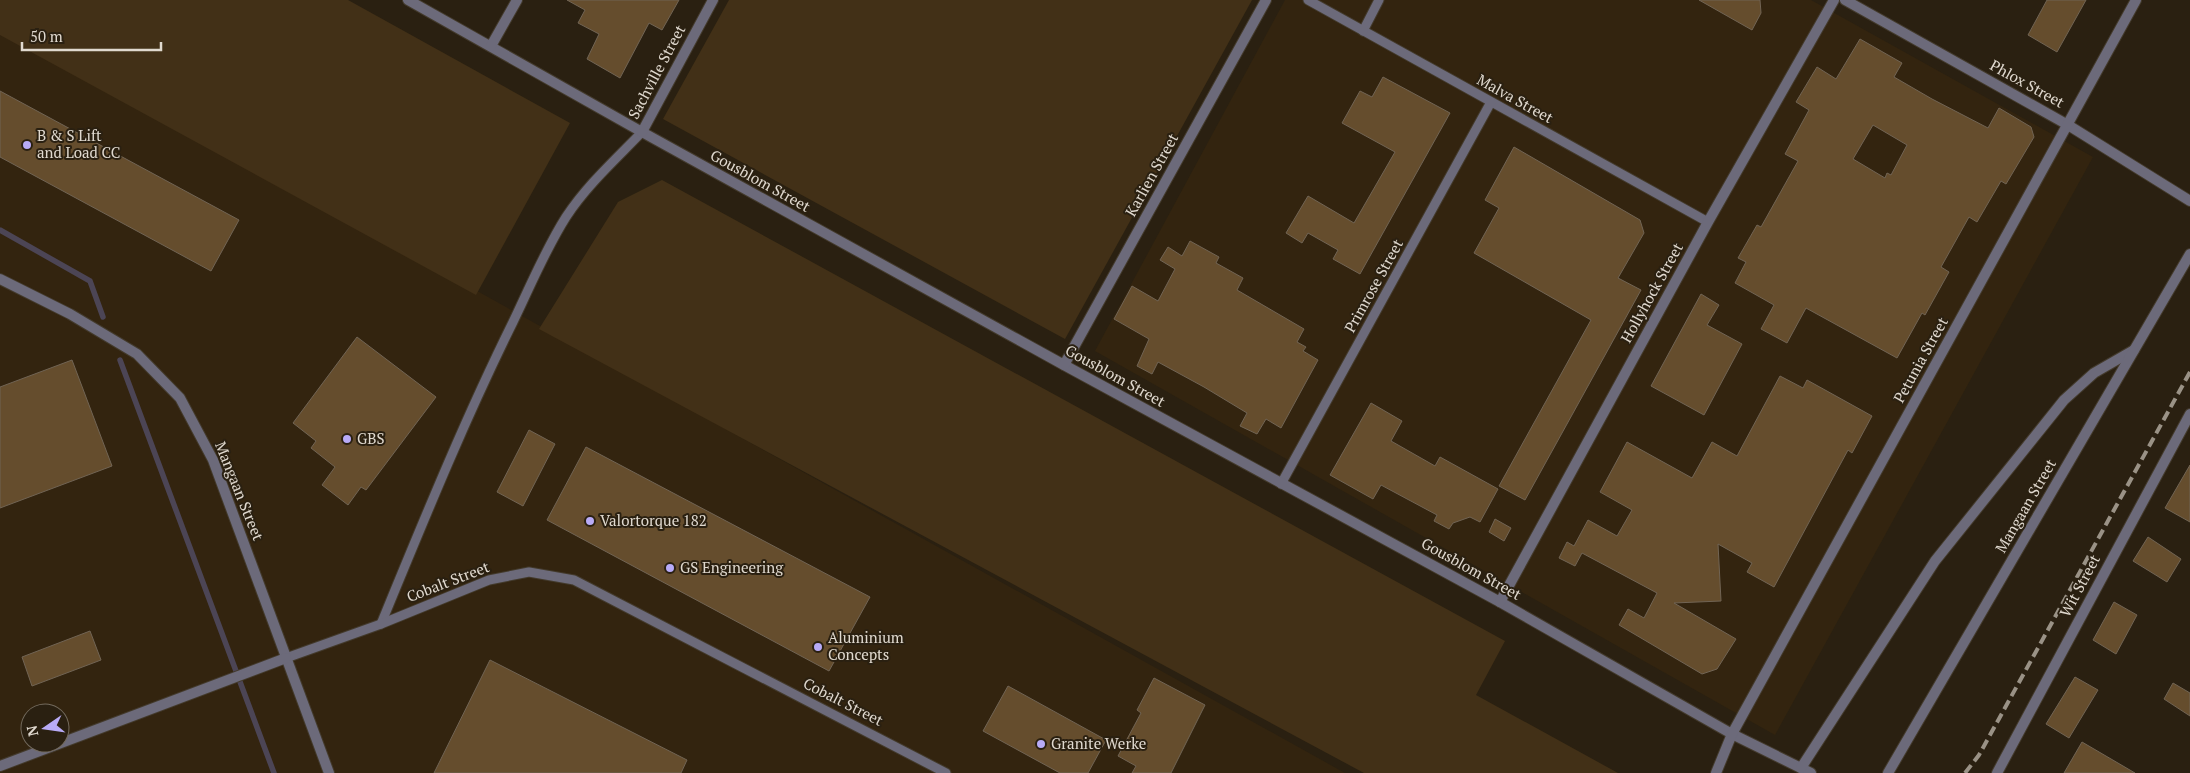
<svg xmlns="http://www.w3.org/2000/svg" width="2190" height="773" font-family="'PT Serif',serif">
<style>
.built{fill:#33240f;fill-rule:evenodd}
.green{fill:#423017}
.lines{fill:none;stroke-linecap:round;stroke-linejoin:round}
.stream{stroke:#4c4555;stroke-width:5.5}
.building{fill:#654d2d;stroke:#716454;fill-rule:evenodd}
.service-casing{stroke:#433a2c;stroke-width:11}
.minor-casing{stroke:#433a2c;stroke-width:12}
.tertiary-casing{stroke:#433a2c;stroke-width:12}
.service{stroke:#6c6a7a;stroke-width:9}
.minor{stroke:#6c6a7a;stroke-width:10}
.tertiary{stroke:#6c6a7a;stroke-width:10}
.rail{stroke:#9a9286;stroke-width:4;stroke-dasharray:10 5;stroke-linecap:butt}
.poi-dot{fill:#b8abf7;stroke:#2a2011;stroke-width:2}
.labels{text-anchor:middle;stroke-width:4;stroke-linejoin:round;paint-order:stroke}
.street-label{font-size:15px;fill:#e0d9cf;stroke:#2a2011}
.poi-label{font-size:15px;fill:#e0d9cf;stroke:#2a2011;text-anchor:start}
</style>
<rect width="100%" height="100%" fill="#2a2011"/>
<g class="built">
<polygon points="1285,0 1811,0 2093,157 1775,735 1095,351"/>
<path d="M0,26l1345,747h-1345zM30,713h30v30h-30z"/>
</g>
<g class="green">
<polygon points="0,0 348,0 570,123 476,295 0,35"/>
<polygon points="729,0 1252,0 1065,339 663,119"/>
<polygon points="662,180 1505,641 1476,695 1618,773 1364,773 539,329 618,202"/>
</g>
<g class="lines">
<g class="stream">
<polyline points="0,230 90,281 103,317"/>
<polyline points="120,360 274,773"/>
</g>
</g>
<g class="building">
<polygon points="567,0 679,0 662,30 649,23 620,78 587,59 599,34 578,23 585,10"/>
<polygon points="1699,0 1760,0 1761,13 1752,30"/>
<polygon points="2047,0 2086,0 2057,52 2028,35"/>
<path d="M1860,39l42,24 -8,14 38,22 56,29 11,-20 32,19 3,10 -28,47 -5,-3 -24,41 -8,-5 -28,50 8,5 -24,43 -3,-2 -25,45 -91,-50 -19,35 -26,-14 13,-24 -39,-22 11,-21 -8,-4 19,-33 4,2 37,-66 -13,-7 24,-44 -13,-8 21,-35 19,12zM1873,125l34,20 -16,30 -4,-2 -2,5 -32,-19z"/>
<polygon points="1383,77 1450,113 1360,274 1333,259 1338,250 1308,233 1302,243 1286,233 1308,196 1354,223 1395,152 1342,123 1360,91 1372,97"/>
<polygon points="0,91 239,220 211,271 0,157"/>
<polygon points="1514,147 1640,220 1644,233 1618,278 1641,290 1525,500 1499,486 1591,320 1474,253 1499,208 1485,200"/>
<polygon points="1190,241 1219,257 1216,263 1243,278 1237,290 1304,329 1297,342 1306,347 1303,351 1318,360 1281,428 1266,419 1257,434 1240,426 1247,413 1204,387 1158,362 1152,374 1137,366 1149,339 1114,319 1132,286 1158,301 1175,269 1160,260 1168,247 1182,256"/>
<polygon points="1701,294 1719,305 1707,325 1742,344 1704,415 1651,386"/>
<polygon points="357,337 436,397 366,490 361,487 348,505 322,485 335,467 311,448 316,441 293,423"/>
<polygon points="72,360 112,466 0,508 0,387"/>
<polygon points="1780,376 1803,388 1807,380 1872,416 1852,453 1848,450 1774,587 1747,572 1752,563 1718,544 1721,601 1674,603 1736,639 1717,669 1702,674 1619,625 1628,609 1644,618 1657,593 1582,553 1575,566 1559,558 1567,542 1574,546 1588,520 1617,536 1632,510 1600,492 1627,442 1692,478 1712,442 1737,456"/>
<polygon points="1371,403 1402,421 1391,441 1435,466 1440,457 1498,489 1480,522 1470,517 1453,523 1449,529 1434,521 1437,515 1381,485 1373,499 1330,475"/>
<polygon points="529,430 555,444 523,506 497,492"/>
<polygon points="586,447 870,597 829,671 547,520"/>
<polygon points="2190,465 2190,522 2165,508"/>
<polygon points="1495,519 1511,528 1504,541 1489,532"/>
<polygon points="2148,537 2181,559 2167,582 2133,561"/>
<polygon points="2114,602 2137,615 2116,654 2093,640"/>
<polygon points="90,631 101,660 32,686 22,657"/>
<polygon points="490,660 687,760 681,773 434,773"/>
<polygon points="2075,677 2098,690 2069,738 2046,724"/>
<polygon points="1154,678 1205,705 1171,773 1132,773 1136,766 1118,756 1141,713 1137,710"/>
<polygon points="2173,683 2190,693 2190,716 2164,699"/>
<polygon points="1008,686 1106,740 1088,773 1060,773 983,731"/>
<polygon points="2082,742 2135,773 2064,773"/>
</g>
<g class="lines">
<g class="service-casing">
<g id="service">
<polyline points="1308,0 1708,222"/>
<polyline points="1363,31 1379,0"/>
<polyline points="1281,484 1491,102"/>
<path d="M381,624c42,-102 83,-203 132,-302 17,-35 32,-72 53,-105 21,-32 49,-57 76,-85"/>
<polyline points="286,658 381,624 489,580 529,572 574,580 946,773"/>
</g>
</g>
<g class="minor-casing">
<g id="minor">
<polyline points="408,0 642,132 1064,365 1500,602 1732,734 1811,773"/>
<polyline points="1845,0 2068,125 2190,201"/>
<polyline points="491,46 517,0"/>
<polyline points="642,132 713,0"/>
<polyline points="0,279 70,314 137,354 180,398 213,460 329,773"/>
<polyline points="1064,365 1266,0"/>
<polyline points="1500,602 1708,222 1834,0"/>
<polyline points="0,766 286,658"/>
<polyline points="1801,768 1935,561 2064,400 2094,373 2134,350"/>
<polyline points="1716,773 1732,734 2136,0"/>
<polyline points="1997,773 2190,414"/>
</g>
</g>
<g class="tertiary-casing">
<polyline id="tertiary" points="1888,773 2190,254"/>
</g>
<use href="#service" class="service"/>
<use href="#minor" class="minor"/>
<use href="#tertiary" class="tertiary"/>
<polyline class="rail" points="1965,773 1979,755 2190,372"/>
</g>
<g class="poi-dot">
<circle cx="27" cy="145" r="5"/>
<circle cx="347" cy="439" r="5"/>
<circle cx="590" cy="521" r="5"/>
<circle cx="670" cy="568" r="5"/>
<circle cx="818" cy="647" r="5"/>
<circle cx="1041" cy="744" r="5"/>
</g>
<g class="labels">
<g class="street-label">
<text transform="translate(657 72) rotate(-62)" y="5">Sachville Street</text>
<text transform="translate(2027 84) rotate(29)" y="5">Phlox Street</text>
<text transform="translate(1515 99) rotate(29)" y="5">Malva Street</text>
<text transform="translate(1152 175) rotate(-61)" y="5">Karlien Street</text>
<text transform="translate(760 181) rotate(29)" y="5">Gousblom Street</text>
<text transform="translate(1374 286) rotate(-61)" y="5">Primrose Street</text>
<text transform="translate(1652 293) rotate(-61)" y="5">Hollyhock Street</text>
<text transform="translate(1921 360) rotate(-61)" y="5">Petunia Street</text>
<text transform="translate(1115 376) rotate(29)" y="5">Gousblom Street</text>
<text transform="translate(239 491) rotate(68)" y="5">Mangaan Street</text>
<text transform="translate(2026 506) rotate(-60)" y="5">Mangaan Street</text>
<text transform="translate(1471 569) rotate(29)" y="5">Gousblom Street</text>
<text transform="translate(448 582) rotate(-21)" y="5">Cobalt Street</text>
<text transform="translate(2080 586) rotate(-62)" y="5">Wit Street</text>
<text transform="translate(843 702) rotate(27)" y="5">Cobalt Street</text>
</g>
<g class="poi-label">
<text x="37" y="141">B &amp; S Lift<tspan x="37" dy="17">and Load CC</tspan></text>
<text x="357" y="444">GBS</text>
<text x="600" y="526">Valortorque 182</text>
<text x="680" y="573">GS Engineering</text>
<text x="828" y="643">Aluminium<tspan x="828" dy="17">Concepts</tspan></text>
<text x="1051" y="749">Granite Werke</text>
</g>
</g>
<g transform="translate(45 728) rotate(257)"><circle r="24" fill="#2a2011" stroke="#736a5d"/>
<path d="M0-4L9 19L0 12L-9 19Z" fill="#b8abf7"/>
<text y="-8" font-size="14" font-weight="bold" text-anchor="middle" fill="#e0d9cf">N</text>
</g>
<path d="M22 42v8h139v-8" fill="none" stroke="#e0d9cf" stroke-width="2.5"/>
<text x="30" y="42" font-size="15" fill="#e0d9cf" stroke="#2a2011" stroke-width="4" paint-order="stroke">50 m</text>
</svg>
